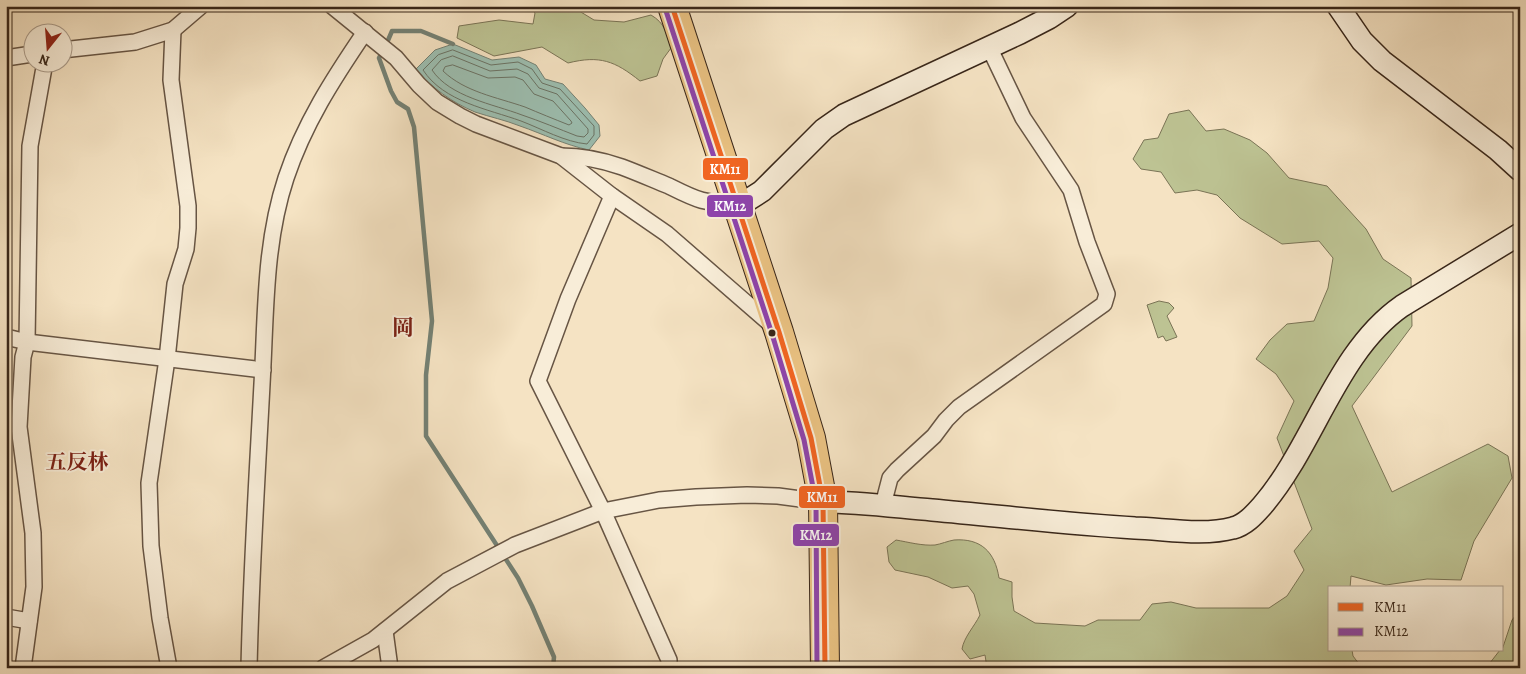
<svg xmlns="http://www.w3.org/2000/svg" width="1526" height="674" font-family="Alegreya,'Noto Serif JP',serif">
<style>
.green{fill:#bdc393;stroke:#7a7456}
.water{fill:#9cbeb0;stroke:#748174}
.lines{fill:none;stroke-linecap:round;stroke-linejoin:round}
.shore{stroke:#6a7264;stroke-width:1}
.stream{stroke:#748174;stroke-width:4.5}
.street-casing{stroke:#675544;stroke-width:18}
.secondary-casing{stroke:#382619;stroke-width:24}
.highway-casing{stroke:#382619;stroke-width:30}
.street{stroke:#f8edd8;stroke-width:15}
.secondary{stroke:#f8edd8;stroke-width:21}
.highway{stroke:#eac282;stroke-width:28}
.bus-1-casing{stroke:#f8edd8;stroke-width:9}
.bus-2-casing{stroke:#f8edd8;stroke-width:9}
.bus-1{stroke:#f26522;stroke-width:5}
.bus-2{stroke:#8e44ad;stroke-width:5}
.bus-dot{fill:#382619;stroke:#f8edd8;stroke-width:2}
.labels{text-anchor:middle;stroke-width:4;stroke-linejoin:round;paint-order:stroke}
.neighbourhood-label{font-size:21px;font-weight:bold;fill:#7a1f14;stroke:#f8edd8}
.quarter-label{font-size:22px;font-weight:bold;fill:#7a1f14;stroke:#f8edd8}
.line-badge{stroke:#f8edd8;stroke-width:2}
.badge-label{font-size:14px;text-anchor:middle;font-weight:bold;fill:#fff}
</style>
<rect width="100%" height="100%" fill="#f5e3c3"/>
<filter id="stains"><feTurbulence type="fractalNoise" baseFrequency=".004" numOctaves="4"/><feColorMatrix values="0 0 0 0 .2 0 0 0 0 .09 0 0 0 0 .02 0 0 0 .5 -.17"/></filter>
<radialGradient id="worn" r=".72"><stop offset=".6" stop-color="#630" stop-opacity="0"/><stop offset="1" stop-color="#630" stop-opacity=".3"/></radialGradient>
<g class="green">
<path d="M529,6h42l23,14 30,2 27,-7c14,8 16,19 20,33l-8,11 -6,17 -17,5c-25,-20 -40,-26 -72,-18l-26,-16 -48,9 -37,-18 2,-12 40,-6 34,4 2,-11z"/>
<path d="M1189,110l17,21 18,-2 26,11 17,13 22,25 38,8 39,43 17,30 28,19 1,48 -60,80 40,86 96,-48 20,12 4,22 -38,63 -13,39 -34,-1 -41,6 -35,-9 -1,12h-20v62h22l1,6 9,12h-375l-2,-13 -15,4 -8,-10c2,-12 12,-22 18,-34l-6,-21 -6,-8 -16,2 -24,-11 -33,-7 -6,-8 -2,-15 9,-7c12,2 26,6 39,5 6,-1 13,-4 19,-5 27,-2 41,12 45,38l13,4v15l2,14 21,12 50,3 13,-6h42l12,-16 19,-2 25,6h73l18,-12 17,-26 -10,-19 18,-22 -35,-91 17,-37 -18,-27 -20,-15 14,-19 17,-16 27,-3 14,-33 5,-30 -14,-17 -37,3 -42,-26 -23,-23 -20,-5 -22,3 -14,-21 -20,-3 -8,-10 11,-19 14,-2 11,-24z"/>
<polygon points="1159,301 1169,303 1174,308 1167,316 1177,337 1166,341 1163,336 1158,338 1147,305"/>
<polygon points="1520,610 1520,668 1486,668 1500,650 1502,650 1512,620"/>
</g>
<path class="water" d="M453,44l39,16 27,-3 17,8 9,14 18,5 22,24 14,17 1,11 -11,14c-24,-5 -46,-16 -69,-24 -15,-6 -30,-9 -45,-14 -24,-10 -42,-24 -60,-42l20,-20z"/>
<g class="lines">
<g class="shore">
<path d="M453,50l38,15 27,-3 14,7 10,14 18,6 34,37v9l-7,9c-22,-2 -45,-15 -66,-23 -33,-12 -77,-19 -98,-51l15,-15z"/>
<path d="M453,56l37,15 27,-2 11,5 11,14 18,6 31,35v4l-4,4 -7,-1c-18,-7 -37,-15 -55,-21 -29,-11 -72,-18 -90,-45l9,-10z"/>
<path d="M453,65l35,13 27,-1 8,3 11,14 19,7 18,20 1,2 -3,2c-15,-6 -30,-12 -44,-18 -29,-10 -60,-15 -82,-36l2,-4z"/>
</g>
<g class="stream">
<polyline points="386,45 392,31 421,31 453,44"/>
<polyline points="382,52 379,58 391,91 397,102 408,109 414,127 432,321 426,375 426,436 518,578 532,606 554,657 553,668"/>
</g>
<g class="street-casing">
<g id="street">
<polyline points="332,6 396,58 419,85 437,102 460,116 476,124 561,156 612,196 667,234 774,327"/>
<polyline points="62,50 135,42 173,30 201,6"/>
<polyline points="6,58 32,54"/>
<path d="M561,156c22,0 41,4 61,11 16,6 32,13 47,19 24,12 39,20 66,16"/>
<polyline points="612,196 568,299 538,381 603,511 669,660 669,668"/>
<polyline points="6,337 27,342 263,370"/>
<polyline points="883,505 890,478 897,470 934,436 946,420 959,407 1104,304 1107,294 1087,242 1071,190 1023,118 989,47"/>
<polyline points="6,617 29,621"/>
<polyline points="385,631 390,668"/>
<polyline points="23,668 34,587 33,533 19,427 23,357 27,342 30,146 45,62"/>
<polyline points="169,668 160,618 151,546 149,483 167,359 175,284 186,249 188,228 188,206 171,80 173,30"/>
<path d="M249,668c2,-95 8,-189 13,-284 4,-68 2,-140 24,-206 18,-54 47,-99 79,-146"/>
<polyline points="323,668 373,640 447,581 515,545 603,511 659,500 696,497 747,495 778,496 823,502"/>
</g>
</g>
<g class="secondary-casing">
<g id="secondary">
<polyline points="1338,6 1362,41 1382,61 1498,150 1520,170"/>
<polyline points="735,202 748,200 762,191 824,129 844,115 1020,33 1049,18 1067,6"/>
<path d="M823,502c37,0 73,5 109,8 68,6 135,14 203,18 30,1 69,8 98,0 12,-3 21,-13 29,-22 52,-60 74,-154 140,-200l118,-72"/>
</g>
</g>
<g class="highway-casing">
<polyline id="highway" points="672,6 779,332 811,438 823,502 825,668"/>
</g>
<use href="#street" class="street"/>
<use href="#secondary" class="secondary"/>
<use href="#highway" class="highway"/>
<g class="bus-1-casing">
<polyline id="bus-1" points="672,6 779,332 811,438 823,502 825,668"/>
</g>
<g class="bus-2-casing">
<polyline id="bus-2" points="665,8 772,334 804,440 816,503 817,668"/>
</g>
<use href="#bus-1" class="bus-1"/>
<use href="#bus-2" class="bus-2"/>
</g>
<circle class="bus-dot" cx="772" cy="333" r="4.5"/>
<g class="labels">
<g class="neighbourhood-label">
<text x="77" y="469">五反林</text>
</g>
<g class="quarter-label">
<text x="403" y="335">岡</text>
</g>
</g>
<g class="line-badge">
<rect x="702" y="157" width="47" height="24" rx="5" fill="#f26522"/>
<rect x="706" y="194" width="48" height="24" rx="5" fill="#8e44ad"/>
<rect x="798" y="485" width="48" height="24" rx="5" fill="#f26522"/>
<rect x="792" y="523" width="48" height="24" rx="5" fill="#8e44ad"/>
</g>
<g class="badge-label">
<text x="725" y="174">KM11</text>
<text x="730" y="211">KM12</text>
<text x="822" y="502">KM11</text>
<text x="816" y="540">KM12</text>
</g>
<rect width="1526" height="674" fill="none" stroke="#f5e3c3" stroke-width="25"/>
<rect x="8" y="8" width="1511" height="659" fill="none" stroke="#382619" stroke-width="2.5"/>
<rect x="12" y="12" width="1501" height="649" fill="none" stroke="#382619"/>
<rect x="1328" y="586" width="175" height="65" fill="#f8edd8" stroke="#ab9d8c"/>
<rect x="1338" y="603" width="25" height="8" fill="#f26522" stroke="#ab9d8c"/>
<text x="1374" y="612" font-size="15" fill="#382619">KM11</text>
<rect x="1338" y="628" width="25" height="8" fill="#8e44ad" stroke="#ab9d8c"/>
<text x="1374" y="636" font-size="15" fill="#382619">KM12</text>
<g transform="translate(48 48) rotate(197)"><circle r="24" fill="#f8edd8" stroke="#ab9d8c"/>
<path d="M0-4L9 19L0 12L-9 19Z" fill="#8f2418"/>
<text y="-8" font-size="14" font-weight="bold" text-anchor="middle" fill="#382619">N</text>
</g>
<rect width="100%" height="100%" filter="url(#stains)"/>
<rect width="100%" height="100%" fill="url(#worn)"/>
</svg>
